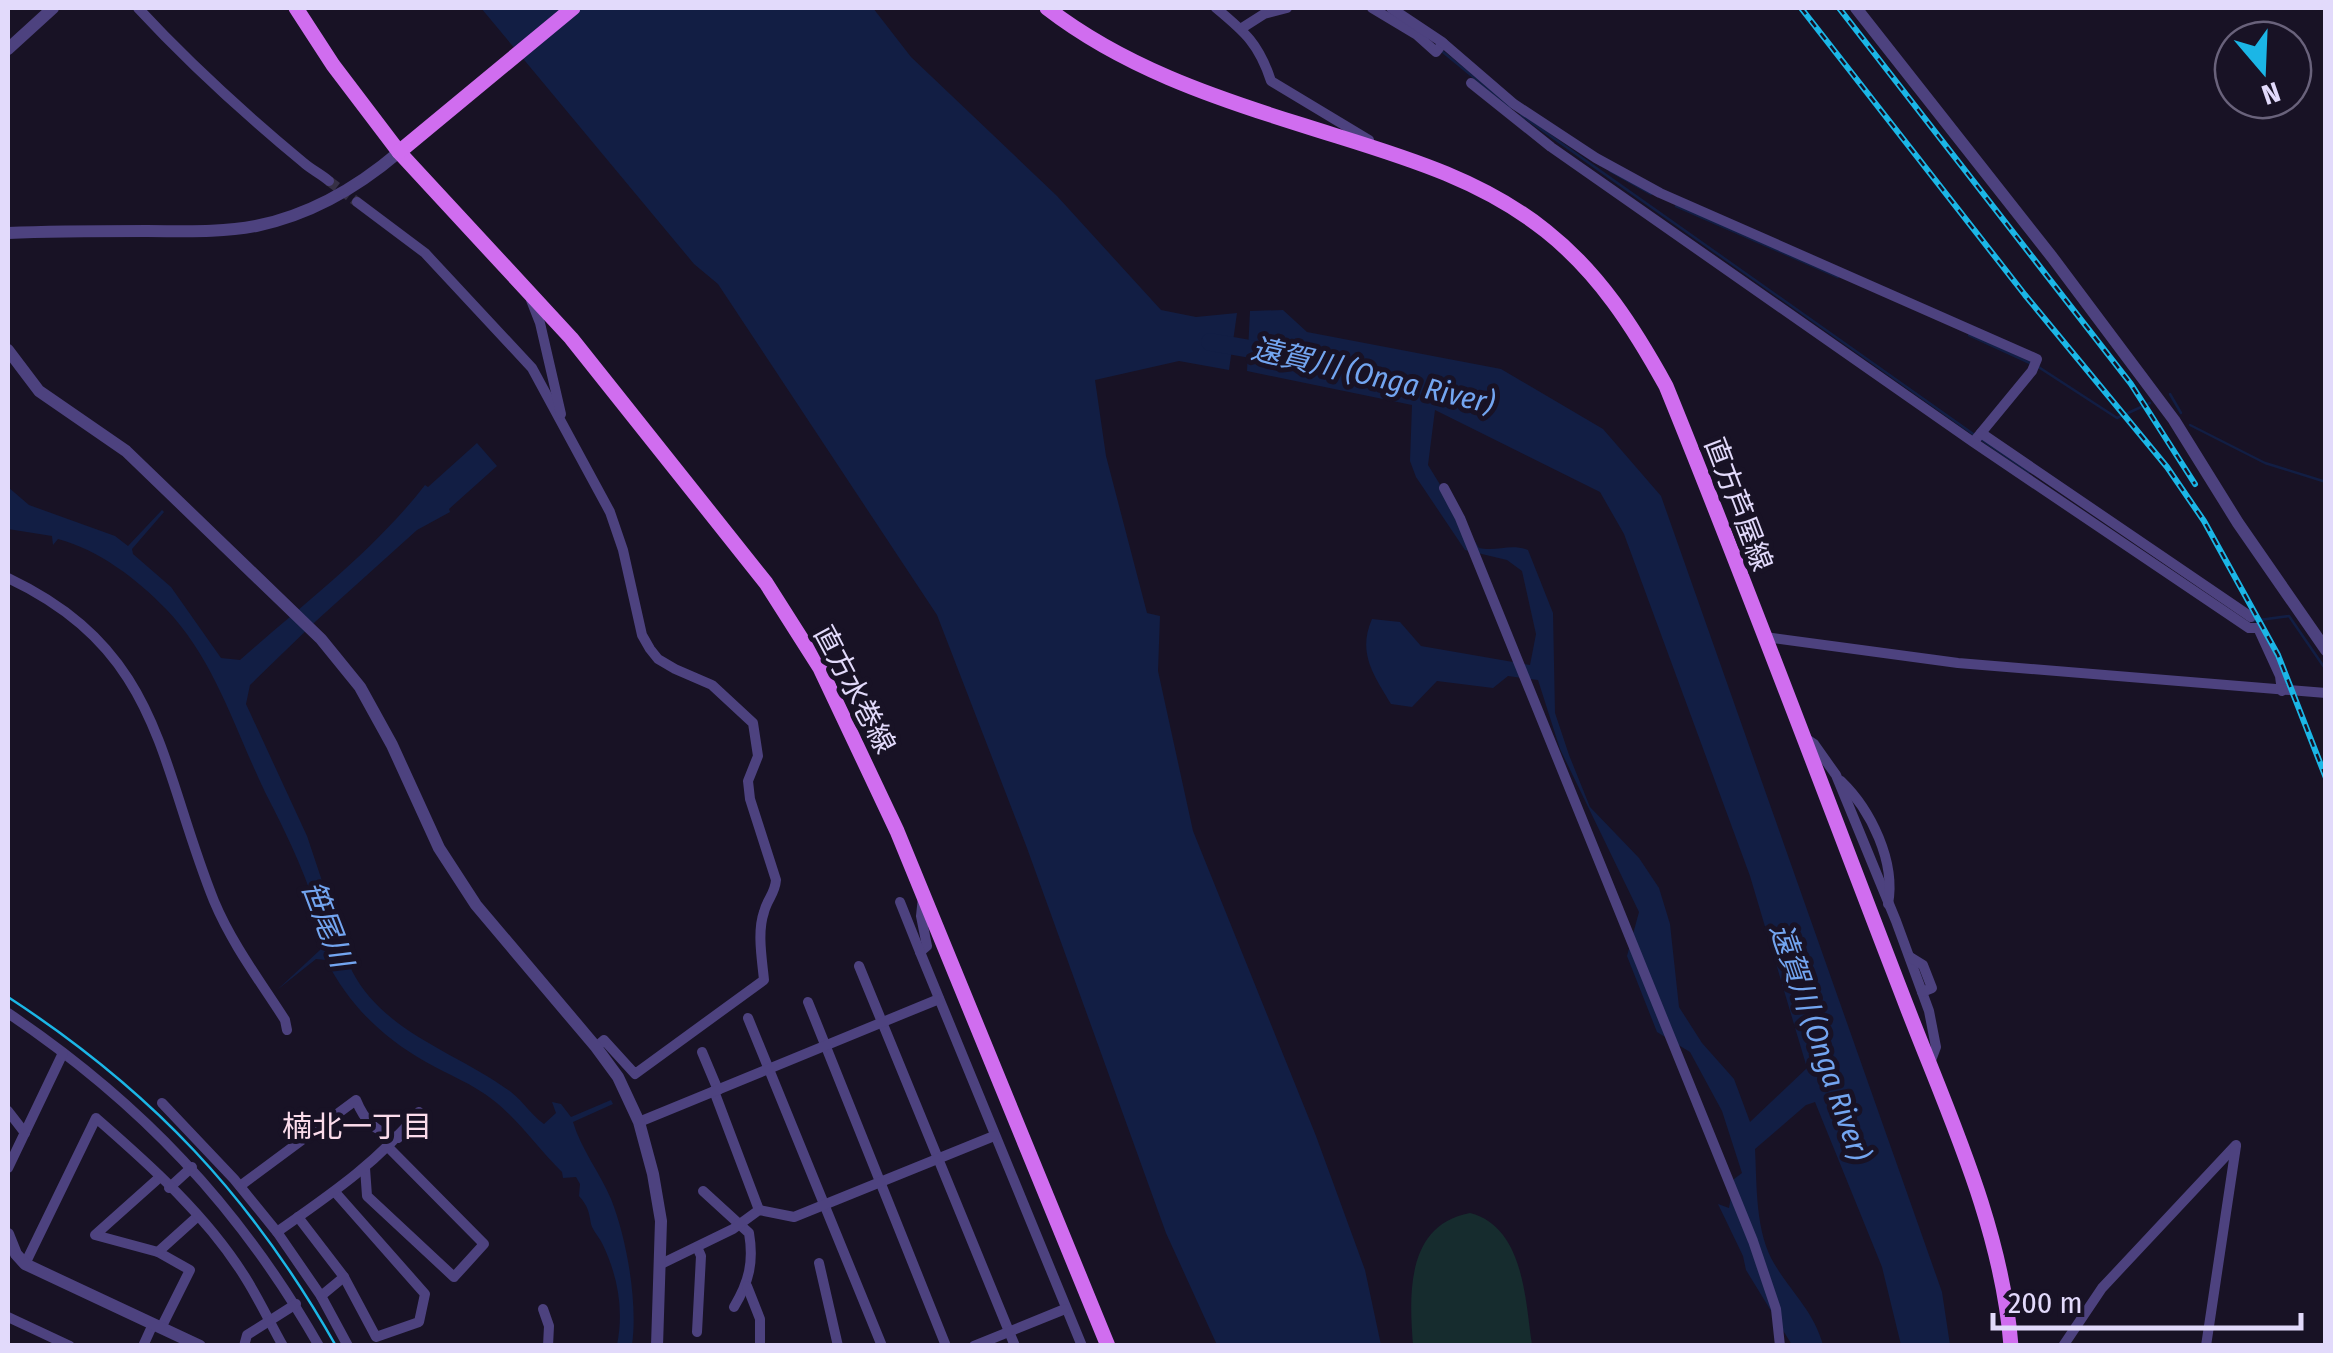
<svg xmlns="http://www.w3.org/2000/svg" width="2333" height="1353" font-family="'Fira Sans Condensed','Noto Sans JP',sans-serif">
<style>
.green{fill:#162c2e}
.water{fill:#121e44;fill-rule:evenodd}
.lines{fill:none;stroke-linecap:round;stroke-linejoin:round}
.stream{stroke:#121e44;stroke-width:2.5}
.river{stroke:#121e44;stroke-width:18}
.minor-tunnel{stroke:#363045;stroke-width:10;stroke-dasharray:10 5;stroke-linecap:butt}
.minor{stroke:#4d427f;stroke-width:10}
.tertiary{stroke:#4d427f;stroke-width:12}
.primary{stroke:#d06def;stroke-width:15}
.tram{stroke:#1bb6e6;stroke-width:2.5}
.rail-casing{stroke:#1bb6e6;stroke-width:6}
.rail{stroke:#181225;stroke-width:2.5;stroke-dasharray:8;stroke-linecap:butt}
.labels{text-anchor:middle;stroke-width:10;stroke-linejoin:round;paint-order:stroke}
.street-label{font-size:28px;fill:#e2dafb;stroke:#181225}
.water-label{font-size:30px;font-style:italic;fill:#73a5f0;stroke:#181225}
.neighbourhood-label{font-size:30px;fill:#fbdceb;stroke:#181225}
</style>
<rect width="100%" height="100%" fill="#181225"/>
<path class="green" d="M1470,1213c54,14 55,86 62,132h-119c-4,-51 -7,-120 57,-132z"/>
<g class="water">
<polygon points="481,8 873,8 911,57 1057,196 1161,310 1196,317 1237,313 1229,370 1179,361 1095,380 1106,456 1147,613 1160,616 1158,671 1193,831 1316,1136 1365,1270 1381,1345 1217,1345 1166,1233 1027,848 937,615 718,284 694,264"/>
<path d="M1283,310l24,22 194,37 102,60 58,67 281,796 8,53h-49l-19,-78 -67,-165 -9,3 -51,44c2,36 0,84 20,116 17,28 39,47 48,80h-31l-46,-75 -3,-14 -25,-52 11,4 5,-29 8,-6 -20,-62 -32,-59 -33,-20 -30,-76 12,-44 -79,-163 -22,-69 -30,-4 -15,12 -56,-7 -25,26 -21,-3c-17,-29 -34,-51 -19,-85l28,3 21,24 109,19 6,-31 -14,-63 -15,-11 -42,-10 -49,-73 -6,-16 2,-56 -165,-34 3,-60zM1435,410l165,82 24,42 126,342 57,192 -57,54 -16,-43 -32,-36 -23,-36 -9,-83 -11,-36 -20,-30 -49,-51 -21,-52 -14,-42 -2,-100 -25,-63c-18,-7 -31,2 -49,-2l-51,-83z"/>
<path d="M477,443l20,23 -48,43 1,3 -33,18 -101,91 -66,64 -4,19 61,132 45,135c33,63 105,81 159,121 13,10 20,23 33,32l12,-11 -4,-11 9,2 10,13 40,-17 2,4 -40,18c8,27 27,51 38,77 16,40 27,105 21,146h-15c7,-35 1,-68 -14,-100 -3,-7 -10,-14 -12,-21 -2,-12 -3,-18 -12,-28l1,-12 -4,-7 -13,1 -1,-6c-24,-23 -42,-51 -69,-72 -20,-16 -44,-25 -67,-38 -44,-25 -77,-57 -100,-102l-10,-1 -39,31 43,-40c9,-34 -38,-125 -55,-158 -30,-62 -50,-132 -99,-183 -29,-30 -67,-59 -108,-70l-5,6 -1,-9 -44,-7v-42l21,18 86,31 13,10 34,-36 2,2 -32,37 1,5 38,33 50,71 19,2c62,-55 134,-109 185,-175l3,2z"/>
</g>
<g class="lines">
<g class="stream">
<polyline points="1443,52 1510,107"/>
<polyline points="1521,115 1976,436"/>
<polyline points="1610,171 1651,194"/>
<polyline points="1676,206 1838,277"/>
<polyline points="1969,335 2030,363"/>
<polyline points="2037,366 2117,418 2150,403"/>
<polyline points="2170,394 2181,413"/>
<polyline points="2190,425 2265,463 2326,482"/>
<polyline points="1982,440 2029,472"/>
<polyline points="2252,621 2289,616 2326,670"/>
</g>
<polyline class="river" points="1210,342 1268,352"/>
<polyline class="minor-tunnel" points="329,181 357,202"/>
<g class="minor">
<path d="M138,8c51,55 108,107 166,155 8,7 17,11 25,18"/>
<path d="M1216,8c29,24 43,36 55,73l98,59"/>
<polyline points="1372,8 1417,35 1436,52 1443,43"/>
<polyline points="1391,8 1442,42 1514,104 1596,158 1660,193 2037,359 2032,371 1976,439"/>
<polyline points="1242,28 1264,14 1287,8"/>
<polyline points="1471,83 1551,147 1973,442 2249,628 2258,628 2280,676 2282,691"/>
<path d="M357,202l68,51 107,115 78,144 13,38 19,85 8,14 8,10 17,10 37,16 41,38 5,33 -10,25 2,18 26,81c-1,14 -9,19 -12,32 -7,20 -2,47 0,68l-129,94 -31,-34 -8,7"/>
<polyline points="531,300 540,323 561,414"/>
<polyline points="1981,433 2251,617"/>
<polyline points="1444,488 1460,518 1753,1241 1776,1309 1780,1346"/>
<path d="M8,578c154,73 150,184 206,323 18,43 46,80 71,119l2,10"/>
<polyline points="1765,637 1958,663 2326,693"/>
<polyline points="1805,738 1814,744 1836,775 1896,921 1929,1011 1936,1047 1930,1063"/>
<path d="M1841,781c30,29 55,81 47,123"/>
<polyline points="923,897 921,916 927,946 920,952 1082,1346"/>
<polyline points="900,902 920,952"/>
<polyline points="1910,957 1923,965 1932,988 1922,992"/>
<polyline points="859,966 1015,1346"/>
<polyline points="808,1002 946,1346"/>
<path d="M8,1013c132,89 231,193 311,333"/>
<polyline points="748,1018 882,1346"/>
<polyline points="702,1052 718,1090"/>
<polyline points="714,1091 759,1210"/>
<polyline points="162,1103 234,1179 277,1232"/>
<polyline points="8,1111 25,1133"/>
<polyline points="639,1122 939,999"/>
<polyline points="8,1168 63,1053"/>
<polyline points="365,1168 367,1196 454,1277 484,1244 389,1148"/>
<polyline points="160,1177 95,1235 158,1252 190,1270 161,1328"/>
<path d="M240,1186l116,-86c9,22 19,31 42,38"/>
<polyline points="169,1188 192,1167"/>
<path d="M703,1191l46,42c5,29 0,49 -15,74"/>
<polyline points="298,1217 344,1277 376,1337 419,1322 425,1294 335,1192"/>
<polyline points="158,1252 198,1216"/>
<polyline points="819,1263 838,1346"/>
<path d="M25,1264l71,-146c54,47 111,98 149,159 14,22 25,46 38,69"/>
<polyline points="661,1264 733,1229 759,1210 794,1217 994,1136"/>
<polyline points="747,1286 760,1319 760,1346"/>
<polyline points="321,1296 344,1277"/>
<polyline points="543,1309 549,1326 548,1346"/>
<polyline points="8,1317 70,1346"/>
<polyline points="697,1332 701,1256 697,1247"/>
<polyline points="143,1346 153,1324"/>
<polyline points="244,1346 247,1335 296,1304"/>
<path d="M348,1346l-27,-50 -44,-64c54,-38 99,-68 142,-120"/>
<polyline points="974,1346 1065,1309"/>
<polyline points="2063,1346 2102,1288 2236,1145"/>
<polyline points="2206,1346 2236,1146"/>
</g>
<g class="tertiary">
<polyline points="1856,8 2052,257 2174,420 2238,523 2326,650"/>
<polyline points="8,49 53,8"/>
<path d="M8,233c46,-2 93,-2 139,-2 36,0 73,2 109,-5 54,-11 102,-39 143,-74"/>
<polyline points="8,350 39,391 126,451 321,639 360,687 392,745 439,848 476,905 596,1047 618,1077 639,1122 653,1174 661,1221 657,1346"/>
<polyline points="8,1234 16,1254 25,1264 200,1346"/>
</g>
<g class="primary">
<polyline points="296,8 333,65 399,152 571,338 766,583 820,668 897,831 1108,1346"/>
<path d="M1047,8c75,58 165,89 255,117 84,27 173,49 244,106 53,42 88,97 120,155 84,206 161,414 241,621 42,109 95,221 104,339"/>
<polyline points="399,152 573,8"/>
</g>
<path class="tram" d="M8,997c144,94 243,199 328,349"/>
<g class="rail-casing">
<g id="rail">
<polyline points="1801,8 2025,295 2167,467 2204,521 2278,655 2326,778"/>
<polyline points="1839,8 2131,384 2195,484"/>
</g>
</g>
<use href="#rail" class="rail"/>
</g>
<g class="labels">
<g class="street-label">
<text transform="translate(1739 504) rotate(69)" y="10">直方芦屋線</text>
<text transform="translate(855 689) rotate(62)" y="10">直方水巻線</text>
</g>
<g class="water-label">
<text transform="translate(1373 376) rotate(13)" y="10">遠賀川 (Onga River)</text>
<text transform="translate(327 924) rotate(69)" y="10">笹尾川</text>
<text transform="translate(1820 1042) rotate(71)" y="10">遠賀川 (Onga River)</text>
</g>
<g class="neighbourhood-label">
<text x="357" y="1137">楠北一丁目</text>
</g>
</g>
<rect width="2333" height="1353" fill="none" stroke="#e2dafb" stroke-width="20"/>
<g transform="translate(2263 70) rotate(161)"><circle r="48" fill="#181225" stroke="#69627b" stroke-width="2.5"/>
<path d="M0-8L18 38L0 25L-18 38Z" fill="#1bb6e6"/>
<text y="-15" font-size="28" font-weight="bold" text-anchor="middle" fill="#e2dafb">N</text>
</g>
<path d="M1993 1313v15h308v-15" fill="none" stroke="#e2dafb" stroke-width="5"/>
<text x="2008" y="1313" font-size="30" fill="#e2dafb" stroke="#181225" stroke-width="8" paint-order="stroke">200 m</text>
</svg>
